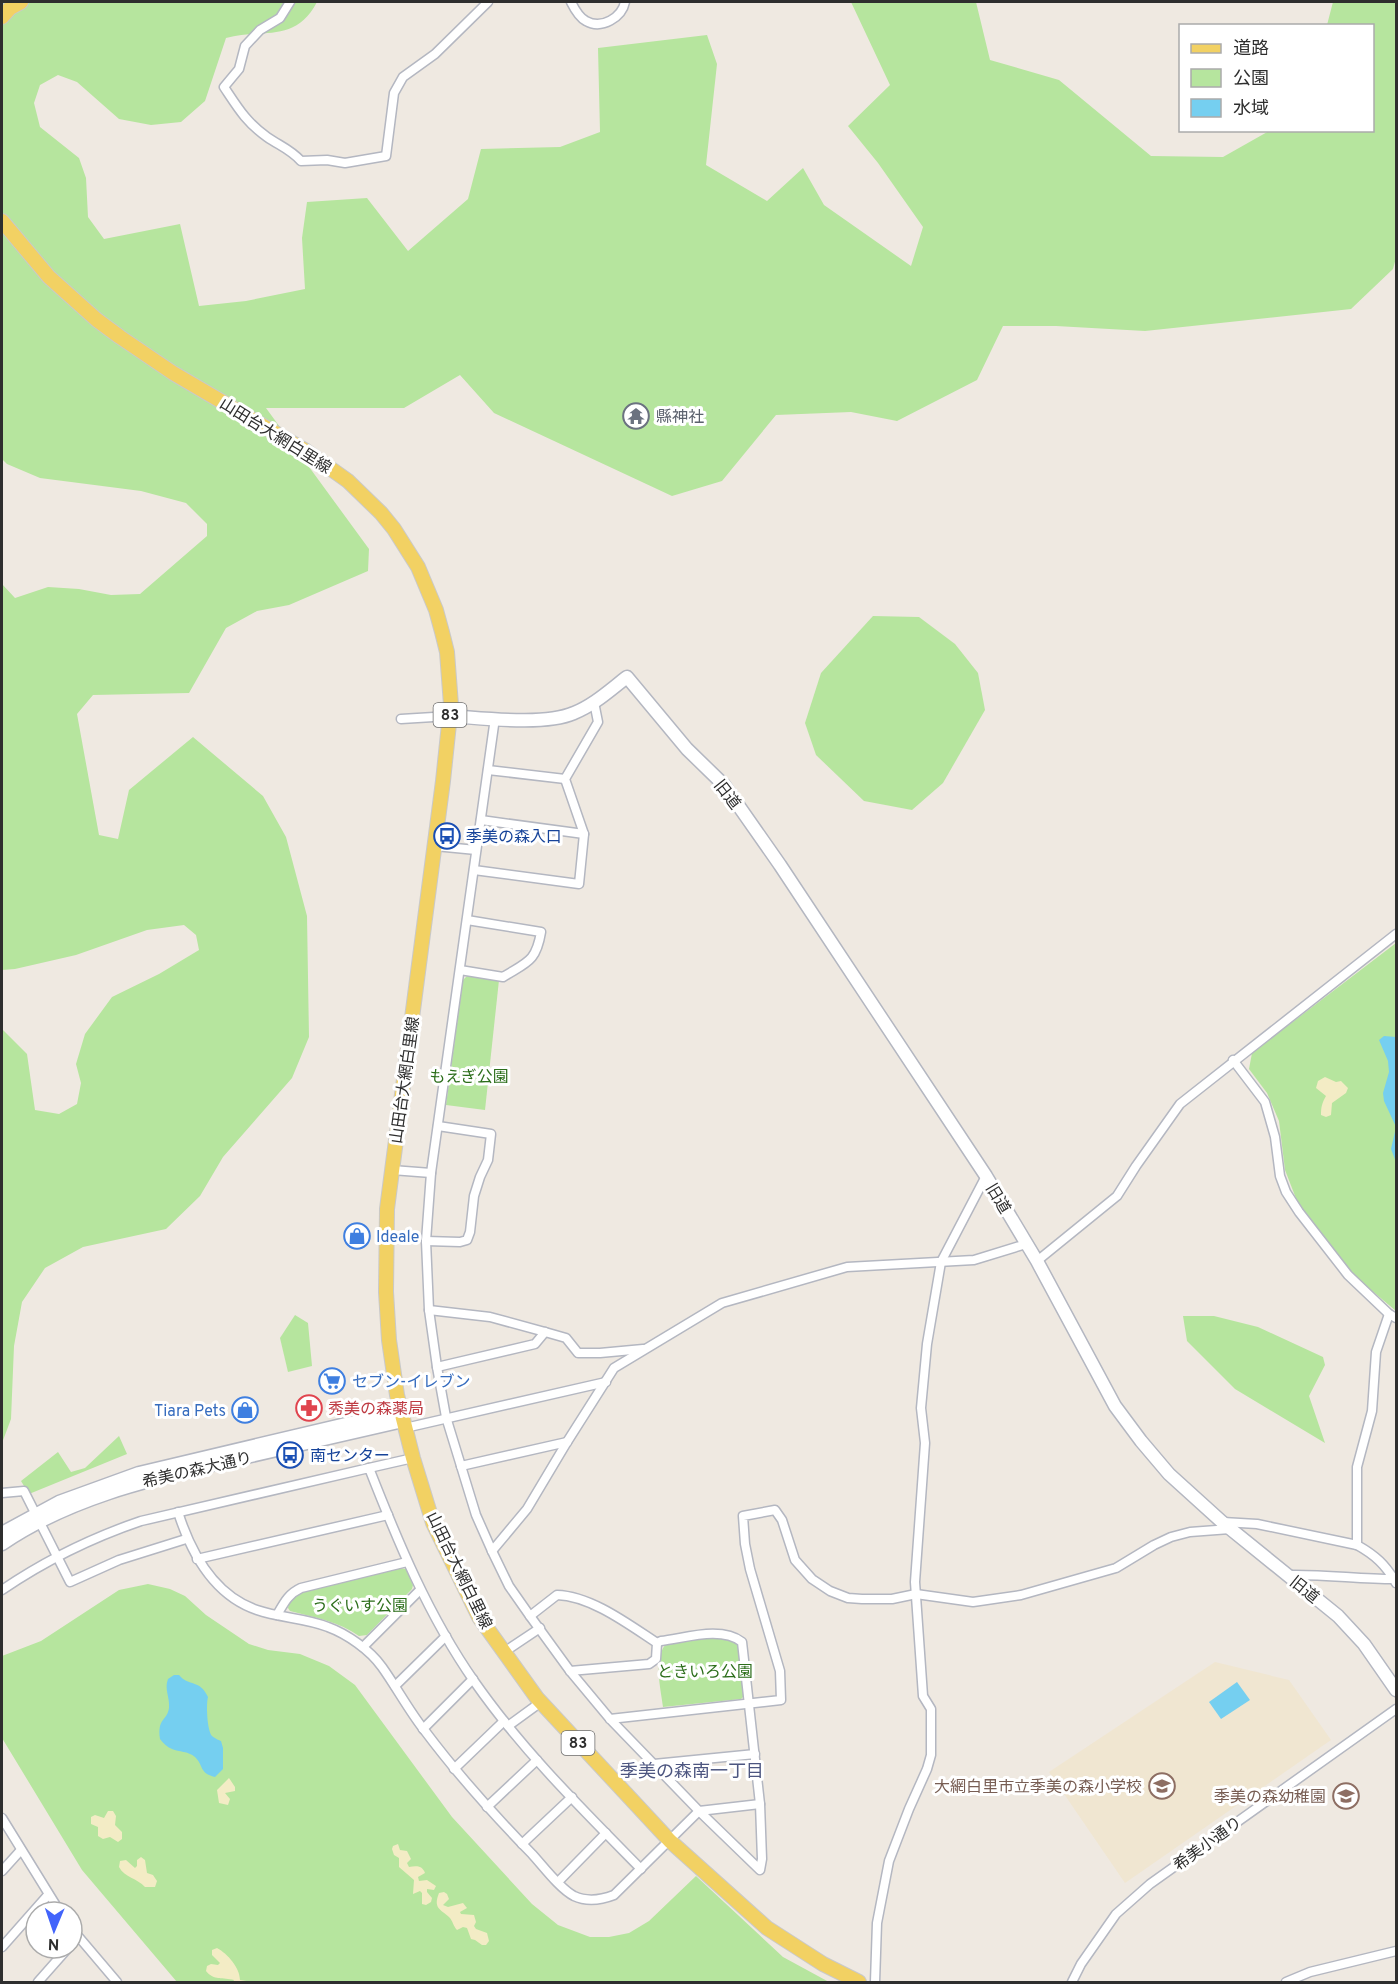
<svg xmlns="http://www.w3.org/2000/svg" width="1398" height="1984" font-family="Overpass,'Noto Sans JP',sans-serif">
<style>
.education{fill:#f0e6d1}
.green{fill:#b6e59e}
.sand{fill:#f3ecc5}
.water{fill:#75cff0}
.lines{fill:none;stroke-linecap:round;stroke-linejoin:round}
.street-casing{stroke:#b4b7c1;stroke-width:11}
.secondary-casing{stroke:#b4b7c1;stroke-width:15}
.primary-casing{stroke:#c9c9c9;stroke-width:16}
.street{stroke:#fff;stroke-width:8}
.secondary{stroke:#fff;stroke-width:12}
.primary{stroke:#f2d163;stroke-width:14}
.labels{text-anchor:middle;stroke-width:6;stroke-linejoin:round;paint-order:stroke}
.shield{fill:#fff;stroke:#6d6d6d;stroke-width:1.5}
.shield-label{font-size:15px;font-weight:bold;fill:#2e2e2e}
.worship-label{font-size:16px;fill:#5b616d;stroke:#fff;text-anchor:start}
.street-label{font-size:16px;fill:#2e2e2e;stroke:#fff}
.transit-label{font-size:16px;fill:#164399;stroke:#fff;text-anchor:start}
.park-label{font-size:16px;fill:#2c6e1b;stroke:#fff}
.shop-label{font-size:16px;fill:#366cbe;stroke:#fff;text-anchor:start}
.health-label{font-size:16px;fill:#be3a42;stroke:#fff;text-anchor:start}
.education-label{font-size:16px;fill:#785e54;stroke:#fff;text-anchor:end}
.neighbourhood-label{font-size:18px;fill:#4d5680;stroke:#fff}
</style>
<rect width="100%" height="100%" fill="#efe9e1"/>
<polygon class="education" points="1215,1662 1289,1680 1331,1740 1125,1883 1049,1772"/>
<g class="green">
<path d="M2,2h315c-22,42 -55,26 -91,36l-21,63 -24,21 -30,3 -32,-6 -42,-37 -19,-7 -18,10 -6,18 6,24 39,31 7,20 2,39 16,22 76,-15 19,82 47,-5 59,-12 -3,-51 5,-36 60,-4 41,53 60,-52 13,-50 79,-2 40,-15 -2,-84 109,-13 10,29 -11,101 61,36 36,-33 21,37 87,61 12,-39 -45,-64 -30,-37 42,-41 -39,-83h125l14,58 69,20 92,76 72,1 46,-26 103,-1v-104l-45,-1 6,-23h63v256l-3,11 -42,40 -206,22 -89,-5h-53l-26,54 -80,41 -46,-9 -75,3 -54,66 -50,15 -178,-83 -34,-38 -56,33h-138l103,141 -1,22 -79,34 -32,6 -31,17 -37,65 -96,2 -16,19 22,121 19,4 11,-49 64,-53 70,59 23,41 21,79 2,121 -17,41 -69,79 -23,39 -34,33 -83,18 -38,21 -23,34 -8,44 -3,73 -9,24v-414l25,25 8,56 24,4 18,-10 4,-21 -5,-19 9,-30 27,-37 47,-23 40,-24 -3,-15 -12,-10 -37,5 -71,25 -61,14 -13,1v-386l13,14 33,-11 31,2 32,6 29,-1 67,-58v-12l-21,-21 -45,-12 -101,-13 -33,-14 -5,-5z"/>
<polygon points="873,616 919,617 955,644 978,673 985,710 943,783 912,810 864,801 816,755 805,723 821,673"/>
<polygon points="1396,943 1396,1311 1352,1274 1297,1201 1285,1170 1279,1121 1267,1093 1249,1069 1252,1053"/>
<polygon points="467,976 499,980 485,1110 446,1105 463,980"/>
<polygon points="295,1315 308,1323 312,1366 288,1372 280,1338"/>
<polygon points="1183,1316 1214,1316 1258,1327 1323,1357 1325,1365 1309,1396 1325,1443 1235,1389 1187,1341"/>
<polygon points="119,1436 127,1454 29,1494 21,1481 58,1452 71,1472 85,1468"/>
<path d="M399,1568l7,1 7,16 -1,4 -45,46 -8,1c-19,-14 -46,-19 -69,-25l-2,-3 1,-5 12,-11z"/>
<polygon points="148,1584 170,1589 185,1596 206,1615 249,1644 268,1650 300,1654 329,1666 355,1685 452,1817 532,1904 558,1925 590,1937 609,1937 629,1933 649,1921 696,1876 783,1957 829,1982 177,1982 82,1870 2,1738 2,1656 41,1641 119,1590"/>
<path d="M725,1637l13,5 6,54 -3,3 -78,8c-2,-18 -11,-51 5,-65z"/>
</g>
<g class="sand">
<path d="M1325,1077l11,5 5,-1 7,7 -2,5 -14,10 -1,12 -5,2 -5,-2c0,-8 1,-12 5,-19l-10,-8 2,-7z"/>
<polygon points="229,1778 235,1787 235,1791 225,1793 230,1799 228,1805 219,1803 217,1790"/>
<polygon points="108,1811 113,1811 116,1816 115,1825 122,1832 122,1839 118,1842 110,1837 103,1839 98,1836 98,1827 91,1824 91,1817 95,1815 104,1818"/>
<path d="M398,1844l2,6 7,1 4,8 -4,4 2,4c7,-1 13,-2 16,6l-7,4 1,4 8,-1 9,6 -2,4 -7,-1v3l5,6 -1,4 -5,3 -4,-1v-11l-2,-2 -7,3 1,-14 -15,-13v-9l-5,-3 -2,-6 1,-3z"/>
<path d="M141,1857l4,3 2,13 6,2 4,6 -2,6h-10c-8,-9 -20,-9 -26,-20l1,-6 6,-1 9,8 2,-2v-6z"/>
<path d="M444,1892l3,2 2,5 -6,6 5,2 15,-4 4,5 -7,4 1,2 13,1 2,7 -2,4 2,3 11,4 2,8 -3,4h-4l-7,-5 -4,-1 -4,-11 -4,-1 -6,3c-4,-4 -4,-9 -8,-13 -9,-8 -16,-9 -10,-24z"/>
<path d="M217,1948c11,6 23,20 23,32l13,2h-20l1,-2c-11,-3 -20,1 -28,-9l1,-5 4,-2 7,1 2,-2 -8,-8v-5z"/>
</g>
<g class="water">
<polygon points="1384,1036 1396,1037 1396,1162 1391,1149 1396,1127 1384,1101 1383,1093 1389,1072 1388,1061 1379,1040"/>
<path d="M174,1675h5c10,12 21,4 29,22 -2,7 -1,33 4,39 1,1 8,5 9,5l2,7v21l-8,8c-16,-4 -11,-11 -20,-20 -7,-6 -16,-5 -23,-8 -5,-2 -9,-6 -12,-10 -3,-21 7,-18 9,-31 1,-11 -5,-19 -1,-29z"/>
<polygon points="1237,1682 1250,1700 1221,1719 1209,1702"/>
</g>
<g class="lines">
<g class="street-casing">
<g id="street">
<path d="M290,2l-10,16 -20,12 -15,16 -6,23 -15,18c14,21 22,35 43,50 13,9 23,12 34,24l26,-1 18,3 41,-7 8,-63 9,-16 32,-23 53,-52"/>
<path d="M571,2c3,6 9,16 15,19 16,9 36,-4 39,-19"/>
<path d="M495,718l-64,455 -5,68 3,69 8,57 9,50 30,98 16,36 17,35 21,30 40,55 40,48 89,92 61,59 2,-11 -2,-55 -18,-162c-21,-16 -56,-4 -81,-1l-4,2"/>
<polyline points="401,719 450,716"/>
<polyline points="488,770 565,779"/>
<polyline points="481,820 584,834"/>
<polyline points="435,846 476,850"/>
<polyline points="474,870 579,884 584,834 565,779 598,722 594,702"/>
<path d="M460,970l43,7c24,-15 33,-15 38,-45l-74,-12"/>
<polyline points="1233,1060 1265,1102 1275,1137 1280,1176 1286,1192 1299,1212 1348,1275 1389,1314 1396,1318"/>
<polyline points="392,1170 431,1173"/>
<polyline points="426,1241 460,1242 467,1240 470,1232 474,1196 480,1177 488,1160 491,1134 438,1126"/>
<polyline points="1037,1261 1117,1196 1136,1166 1180,1104 1396,934"/>
<polyline points="429,1310 490,1317 545,1332 566,1338 578,1353 600,1353 643,1349"/>
<polyline points="437,1367 535,1344 545,1332"/>
<polyline points="405,1428 606,1382"/>
<polyline points="461,1466 567,1442"/>
<polyline points="369,1468 413,1458"/>
<polyline points="2,1493 24,1491 70,1582 119,1560 186,1539"/>
<path d="M178,1512c13,41 35,83 79,98 23,8 49,8 71,17 19,7 42,23 54,40 15,21 27,44 43,64 33,44 69,84 107,123 11,12 28,35 42,42 13,6 27,4 40,-1l85,-84 61,-7"/>
<path d="M1223,1522l34,2 100,21c18,10 29,20 39,38"/>
<polyline points="1357,1545 1357,1467 1372,1411 1376,1352 1389,1314"/>
<polyline points="492,1551 527,1509 567,1442 614,1368 722,1303 847,1267 974,1260 1026,1244"/>
<polyline points="197,1559 388,1515"/>
<path d="M1288,1575c36,-1 70,4 106,4"/>
<path d="M2,1590c44,-30 89,-52 139,-69l228,-53c29,74 59,147 105,213 48,69 108,128 167,188"/>
<path d="M277,1615c7,-12 11,-21 24,-27l106,-26"/>
<path d="M530,1616l27,-21c34,1 71,29 100,48l-1,16 -7,5 -79,7"/>
<polyline points="363,1647 420,1590"/>
<polyline points="504,1652 540,1628"/>
<polyline points="395,1686 446,1636"/>
<polyline points="610,1719 781,1700 780,1671 750,1569 745,1544 743,1516 775,1510 782,1520 795,1560 812,1579 830,1591 848,1598 862,1599 892,1599 916,1594 973,1602 1021,1595 1116,1568 1154,1545 1171,1537 1190,1532 1230,1529"/>
<polyline points="508,1726 541,1702"/>
<polyline points="423,1729 473,1679"/>
<polyline points="654,1764 755,1754"/>
<polyline points="454,1769 504,1721"/>
<polyline points="487,1807 537,1760"/>
<polyline points="2,1818 60,1912"/>
<polyline points="522,1844 572,1797"/>
<polyline points="2,1871 21,1850"/>
<polyline points="558,1882 606,1833"/>
<polyline points="72,1929 117,1982"/>
<polyline points="2,1947 48,1895"/>
<polyline points="38,1982 68,1948"/>
<polyline points="875,1982 877,1923 889,1861 909,1809 927,1769 931,1755 931,1709 923,1696 915,1582 925,1443 921,1408 927,1344 941,1262 986,1176"/>
<polyline points="1072,1982 1081,1964 1116,1914 1150,1884 1396,1709"/>
<polyline points="1286,1982 1310,1972 1396,1951"/>
</g>
</g>
<g class="secondary-casing">
<g id="secondary">
<path d="M450,716c33,2 94,10 124,-3 20,-8 36,-23 53,-36l60,72 37,36 56,80 206,311 51,85 78,145 26,35 28,33 53,48 116,94 26,28 32,46"/>
<polyline points="2,1533 59,1502 139,1473 401,1411"/>
<path d="M2,1544c69,-47 151,-65 231,-84 57,-13 113,-26 170,-39"/>
</g>
</g>
<g class="primary-casing">
<g id="primary">
<polyline points="2,17 10,8 21,2"/>
<polyline points="2,221 49,277 97,320 120,337 173,373 306,451 348,481 381,513 394,529 418,567 436,610 442,632 447,652 451,705 443,781 387,1209 386,1292 389,1340 397,1395 413,1458 433,1523 479,1617 537,1698 670,1841 767,1928 823,1964 859,1982"/>
</g>
</g>
<use href="#street" class="street"/>
<use href="#secondary" class="secondary"/>
<use href="#primary" class="primary"/>
</g>
<defs>
<g id="temple-ring" transform="scale(1.35)"><circle r="9.5" fill="#fff" stroke="#6b7280" stroke-width="1.5"/><path d="M0-6L5-2H3V0L6.5 2.5H4V6H1.5V3h-3V6H-4V2.5H-6.5L-3 0V-2H-5Z" fill="#6b7280"/></g>
<g id="bus-ring" transform="scale(1.35)"><circle r="9.5" fill="#fff" stroke="#1a4fb4" stroke-width="1.5"/><path d="M-5-6H5V4H4V6H2V4H-2V6H-4V4H-5ZM-3.5-4V0h7V-4ZM-3.5 1.2v1.5H-2V1.2ZM2 1.2v1.5H3.5V1.2Z" fill="#1a4fb4"/></g>
<g id="shop-ring" transform="scale(1.35)"><circle r="9.5" fill="#fff" stroke="#3f7fe0" stroke-width="1.5"/><path d="M-5-2.5h2.3a2.7 3.5 0 0 1 5.4 0H5L5.5 6h-11ZM-1.5-2.5h3a1.5 2.3 0 0 0-3 0Z" fill="#3f7fe0"/></g>
<g id="supermarket-ring" transform="scale(1.35)"><circle r="9.5" fill="#fff" stroke="#3f7fe0" stroke-width="1.5"/><path d="M-6-5.5h2.5l.6 2H6L4.5 2H-2.5L-4.4-4H-6ZM-1.5 3.2a1.3 1.3 0 1 0 .1 0ZM3 3.2a1.3 1.3 0 1 0 .1 0Z" fill="#3f7fe0"/></g>
<g id="pharmacy-ring" transform="scale(1.35)"><circle r="9.5" fill="#fff" stroke="#e0444e" stroke-width="1.5"/><path d="M-2-6h4v4h4v4h-4v4h-4v-4h-4v-4h4Z" fill="#e0444e"/></g>
<g id="school-ring" transform="scale(1.35)"><circle r="9.5" fill="#fff" stroke="#8d6e63" stroke-width="1.5"/><path d="M0-5L7-2L0 1L-7-2ZM-4 1L0 2.5L4 1V4Q0 6-4 4Z" fill="#8d6e63"/></g>
</defs>
<g fill-rule="evenodd">
<use href="#temple-ring" x="636" y="416"/>
<use href="#bus-ring" x="447" y="836"/>
<use href="#shop-ring" x="357" y="1236"/>
<use href="#supermarket-ring" x="332" y="1381"/>
<use href="#pharmacy-ring" x="309" y="1408"/>
<use href="#shop-ring" x="245" y="1410"/>
<use href="#bus-ring" x="290" y="1455"/>
<use href="#school-ring" x="1162" y="1786"/>
<use href="#school-ring" x="1346" y="1796"/>
</g>
<g class="labels">
<g class="shield">
<rect x="433.5" y="703" width="33" height="24" rx="4.5"/>
<rect x="561.5" y="1731" width="33" height="24" rx="4.5"/>
</g>
<g class="shield-label">
<text x="450" y="720">83</text>
<text x="578" y="1748">83</text>
</g>
<g class="worship-label">
<text x="656" y="422">縣神社</text>
</g>
<g class="street-label">
<text transform="translate(276 435) rotate(32)" y="6">山田台大網白里線</text>
<text transform="translate(728 794) rotate(52)" y="6">旧道</text>
<text transform="translate(404 1080) rotate(-82)" y="6">山田台大網白里線</text>
<text transform="translate(999 1198) rotate(59)" y="6">旧道</text>
<text transform="translate(197 1469) rotate(-13)" y="6">希美の森大通り</text>
<text transform="translate(460 1570) rotate(64)" y="6">山田台大網白里線</text>
<text transform="translate(1305 1589) rotate(39)" y="6">旧道</text>
<text transform="translate(1207 1843) rotate(-36)" y="6">希美小通り</text>
</g>
<g class="transit-label">
<text x="466" y="842">季美の森入口</text>
<text x="310" y="1461">南センター</text>
</g>
<g class="park-label">
<text x="469" y="1082">もえぎ公園</text>
<text x="360" y="1611">うぐいす公園</text>
<text x="705" y="1677">ときいろ公園</text>
</g>
<g class="shop-label">
<text x="376" y="1242">Ideale</text>
<text x="352" y="1387">セブン-イレブン</text>
<text x="226" y="1416" text-anchor="end">Tiara Pets</text>
</g>
<g class="health-label">
<text x="328" y="1414">秀美の森薬局</text>
</g>
<g class="education-label">
<text x="1142" y="1792">大網白里市立季美の森小学校</text>
<text x="1326" y="1802">季美の森幼稚園</text>
</g>
<g class="neighbourhood-label">
<text x="692" y="1777">季美の森南一丁目</text>
</g>
</g>
<rect width="1398" height="1984" fill="none" stroke="#2e2e2e" stroke-width="6"/>
<rect x="1179" y="24" width="195" height="108" fill="#ffffff" stroke="#ababab" stroke-width="1.5"/>
<rect x="1191" y="44" width="30" height="9" fill="#f2d163" stroke="#ababab" stroke-width="1.5"/>
<text x="1233" y="54" font-size="18" fill="#2e2e2e">道路</text>
<rect x="1191" y="69" width="30" height="18" fill="#b6e59e" stroke="#ababab" stroke-width="1.5"/>
<text x="1233" y="84" font-size="18" fill="#2e2e2e">公園</text>
<rect x="1191" y="99" width="30" height="18" fill="#75cff0" stroke="#ababab" stroke-width="1.5"/>
<text x="1233" y="114" font-size="18" fill="#2e2e2e">水域</text>
<g transform="translate(54 1930) rotate(182)"><circle r="28" fill="#ffffff" stroke="#ababab" stroke-width="1.5"/>
<path d="M0-4.5L10 22L0 15L-10 22Z" fill="#4264fb"/>
<text y="-9" font-size="16" font-weight="bold" text-anchor="middle" fill="#2e2e2e">N</text>
</g>
</svg>
